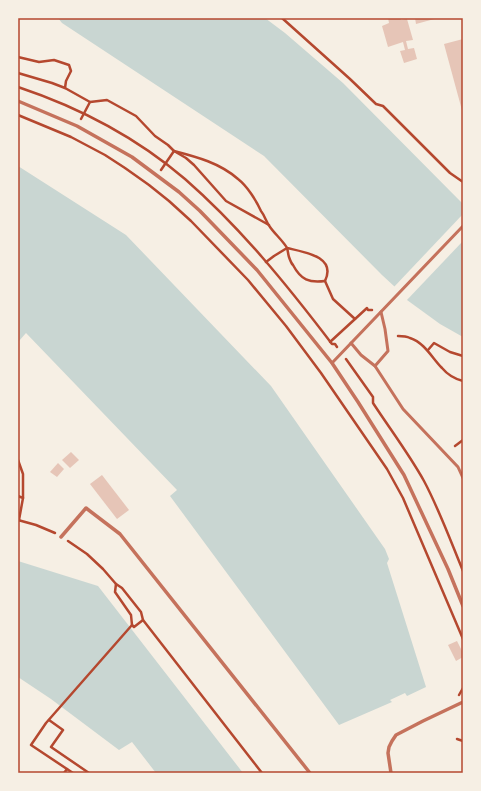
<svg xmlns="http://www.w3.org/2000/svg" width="481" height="791" font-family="Jost,sans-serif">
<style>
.water{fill:#c9d6d2}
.pier{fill:#f6efe4}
.building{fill:#e6c5b7}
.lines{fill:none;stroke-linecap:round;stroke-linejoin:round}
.path{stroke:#b5482f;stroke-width:2.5}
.service{stroke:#c5725c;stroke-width:3}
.pedestrian{stroke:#c5725c;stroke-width:3.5}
.neatline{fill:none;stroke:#b5482f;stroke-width:1.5}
</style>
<rect width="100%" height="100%" fill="#f6efe4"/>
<g class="water">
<polygon points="58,18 265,18 285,33 343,83 463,204 463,337 440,324 407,300 395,287 382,275 264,156 62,23"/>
<polygon points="18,166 126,235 271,386 385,549 389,559 387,563 426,687 407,696 405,693 390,700 392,702 339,725 170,496 177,490 26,333 19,341 18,340"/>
<polygon points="18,561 98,586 243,773 156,773 132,742 119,750 51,699 18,677"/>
</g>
<polygon class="pier" points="463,214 463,241 406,301 393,288"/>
<g class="building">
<polygon points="388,18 400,18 401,20 407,19 413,40 406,41 408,49 414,48 417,59 404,63 400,51 405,50 403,42 388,47 382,26 389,23"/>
<polygon points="415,18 438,18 416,24"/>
<polygon points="463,39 463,114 444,44"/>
<polygon points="71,452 79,460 70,468 62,460"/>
<polygon points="58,463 64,469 57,477 50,472"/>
<polygon points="102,475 129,510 117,519 90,484"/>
<polygon points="457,641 463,653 463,657 456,661 448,645"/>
</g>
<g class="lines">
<g class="path">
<polyline points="282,18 350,79 376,104 383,106 450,173 463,182"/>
<polyline points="18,57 39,62 54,60 69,65 71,71 66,81 65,88 90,102"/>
<polyline points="18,73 52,83 65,88"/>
<path d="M18,87c60,20 119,51 167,92 56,49 102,106 147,165h3l2,3"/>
<polyline points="18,115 71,137 105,155 125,168 149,185 169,201 191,221 248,280 286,326 321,373 387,469 403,498 463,639"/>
<polyline points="81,119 90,102 107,100 136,116 155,136 168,145 174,151 186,158 194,165 226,201 269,225"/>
<path d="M161,170l13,-19c23,6 46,12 64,28 9,7 18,21 23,32 4,5 5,11 9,16 4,6 14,15 17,21 1,3 1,6 2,9 1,3 2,6 4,8 8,15 16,18 32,16"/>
<path d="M266,262l8,-6 13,-8c16,4 50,8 38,33l8,18 22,20"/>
<path d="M398,336c4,0 8,0 12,2 15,5 22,20 32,30 5,6 13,11 21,13"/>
<polyline points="330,342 367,308 368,310 372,310"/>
<polyline points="428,350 434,343 450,352 463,356"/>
<path d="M346,359l27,38v6c17,26 36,51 51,78 15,28 27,61 39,90"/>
<polyline points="455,446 463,440"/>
<polyline points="18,460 23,474 23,498"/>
<polyline points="18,496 23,498 19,520"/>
<polyline points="18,520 36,525 55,533"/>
<polyline points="68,541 87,554 103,569 116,584 122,588 141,612 143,620 262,773"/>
<polyline points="116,584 115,592 131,615 132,625 134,627 143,620"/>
<polyline points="459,695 463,688"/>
<polyline points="49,720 63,730 51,747 89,773"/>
<polyline points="457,739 463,741"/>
<polyline points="64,773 67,769"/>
<polyline points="73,773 31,745 46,723 132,625"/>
</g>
<g class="service">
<polyline points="351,343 361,355 375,366 403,409 458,467 463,478"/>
<polyline points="332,363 463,226"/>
<polyline points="375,366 388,351 385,329 381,312"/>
</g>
<g class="pedestrian">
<polyline points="18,101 77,126 132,157 179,192 200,211 257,270 332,363 358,402 404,475 448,569 463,606"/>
<polyline points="61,537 86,508 120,534 310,773"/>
<polyline points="391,773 388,753 389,747 392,741 396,735 423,721 463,702"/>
</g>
</g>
<rect width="481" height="791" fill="none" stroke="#f6efe4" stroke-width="38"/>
<rect x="19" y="19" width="443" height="753" class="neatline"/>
</svg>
